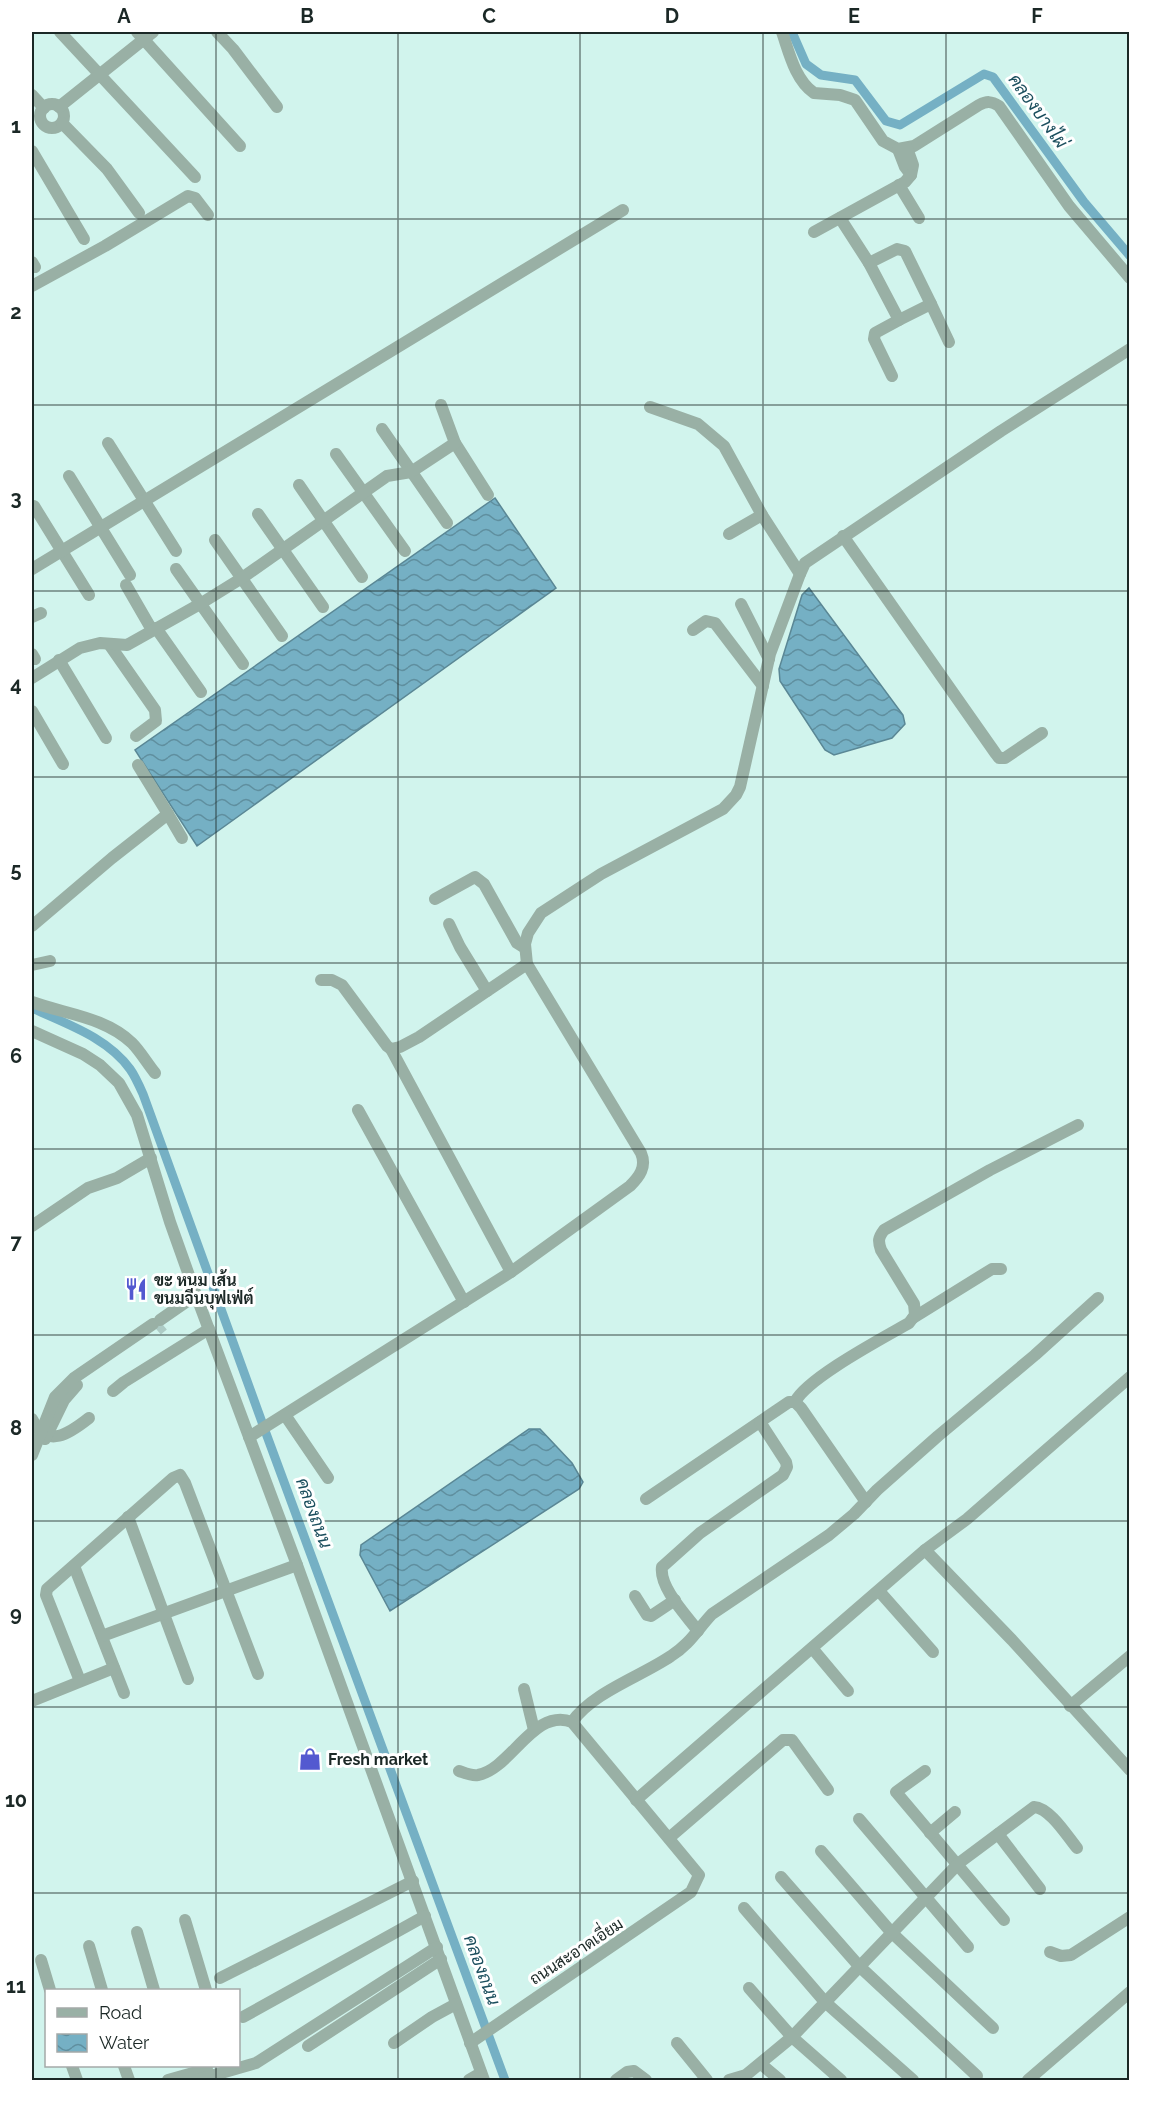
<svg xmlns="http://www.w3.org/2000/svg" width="1161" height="2112" font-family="Raleway,Sarabun,sans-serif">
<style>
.water{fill:url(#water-waves);stroke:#5a8795;stroke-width:1.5}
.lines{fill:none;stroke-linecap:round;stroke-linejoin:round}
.canal{stroke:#75b0c4;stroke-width:9}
.minor-tunnel{stroke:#adcbc5;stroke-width:12;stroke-dasharray:12 6;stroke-linecap:butt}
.minor{stroke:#99b0a5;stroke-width:12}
.grid{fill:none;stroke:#1b2826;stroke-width:1.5;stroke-opacity:0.55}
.labels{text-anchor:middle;stroke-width:6;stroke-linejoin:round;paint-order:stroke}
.poi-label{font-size:16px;font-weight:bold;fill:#1b2826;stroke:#fff;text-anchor:start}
.street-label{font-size:16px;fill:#1b2826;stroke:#fff}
.water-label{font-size:18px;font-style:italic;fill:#1c4f5e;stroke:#fff}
.neatline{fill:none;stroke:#1b2826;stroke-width:2}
.grid-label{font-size:20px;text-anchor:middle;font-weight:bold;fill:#1b2826}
</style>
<defs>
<pattern id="water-waves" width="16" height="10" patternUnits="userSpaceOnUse" patternTransform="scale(1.5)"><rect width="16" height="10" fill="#75b0c4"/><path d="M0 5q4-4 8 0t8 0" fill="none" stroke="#5f8f9f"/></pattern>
</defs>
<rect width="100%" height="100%" fill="#d1f4ed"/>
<g class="water">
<polygon points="495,498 556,588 197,846 135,750"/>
<polygon points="809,588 903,715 905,724 892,738 834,755 825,750 780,681 779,669 802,595"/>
<polygon points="529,1429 540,1429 572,1463 583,1482 579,1489 390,1611 360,1555 361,1545"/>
</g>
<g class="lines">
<g class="canal">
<polyline points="792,32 806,64 821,75 855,80 886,121 900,125 984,74 993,77 1084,202 1130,256"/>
<path d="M32,1008c34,16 75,29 98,61 5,7 9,16 13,25l124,342 238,644"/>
</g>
<polyline class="minor-tunnel" points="157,1330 163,1325"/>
<g class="minor">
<polyline points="60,32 195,177"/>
<polyline points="137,32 240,146"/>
<polyline points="217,32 233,49 277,107"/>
<path d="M782,32c7,20 13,48 32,61l26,2 15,5 28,41 15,8 16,-3 65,-41c8,-4 12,-4 20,1l70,100 61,72"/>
<polyline points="32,95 44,108"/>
<circle cx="52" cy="116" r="12"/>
<polyline points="59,107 153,32"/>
<polyline points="62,123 107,169 139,213"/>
<polyline points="898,149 905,167 911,175 913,165 907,148"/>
<polyline points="32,151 84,239"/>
<polyline points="899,185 919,218"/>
<polyline points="840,218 869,263 899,320 875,333 874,339 892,376"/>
<polyline points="814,232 905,182 911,175"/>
<polyline points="32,262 35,267"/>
<polyline points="869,263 897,249 905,251 931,304 899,320"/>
<polyline points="32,286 105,246 188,196 195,198 208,215"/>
<polyline points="931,304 949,342"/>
<polyline points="441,405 455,443 488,495"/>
<polyline points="650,407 698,424 724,446 762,515 800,574"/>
<polyline points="382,429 447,523"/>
<polyline points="108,443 176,551"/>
<polyline points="336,454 405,551"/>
<polyline points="69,476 130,575"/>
<polyline points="299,485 362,577"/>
<polyline points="34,506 89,595"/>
<polyline points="258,514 323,607"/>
<polyline points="729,534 762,515"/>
<polyline points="843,536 996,754 999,758 1005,758 1042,733"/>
<polyline points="215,540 282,636"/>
<polyline points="32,569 623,210"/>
<polyline points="176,569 243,664"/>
<polyline points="126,585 152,630"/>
<polyline points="741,604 769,659"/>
<polyline points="32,617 41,613"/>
<polyline points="156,628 201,692"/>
<polyline points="693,630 706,621 715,623 763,686"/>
<polyline points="109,644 155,710 156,721 136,736"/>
<polyline points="32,654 35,659"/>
<polyline points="59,660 106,738"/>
<polyline points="32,678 80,648 100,643 127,645 200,604 242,578 387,476 411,472 455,443"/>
<polyline points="32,711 63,764"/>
<polyline points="168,814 182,838"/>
<polyline points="435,899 475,877 484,884 517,943 525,948"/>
<polyline points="449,924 460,947 487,991"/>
<polyline points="32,926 112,858 168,814 138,765"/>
<polyline points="32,965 50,961"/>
<polyline points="321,980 332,980 342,985 387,1046 391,1049 400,1047 419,1037 527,964"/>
<path d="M32,1002c33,12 73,15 100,41 8,8 15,20 23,30"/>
<polyline points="32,1031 83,1054 100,1065 119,1083 137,1115 170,1222 196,1295 297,1565 484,2080"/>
<polyline points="391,1049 511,1272"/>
<polyline points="358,1110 464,1302"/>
<polyline points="32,1226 88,1188 117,1178 151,1158"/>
<polyline points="913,1318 992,1269 1001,1269"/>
<polyline points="160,1320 196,1295"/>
<polyline points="113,1391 124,1382 209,1329"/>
<path d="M795,1402c12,-24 88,-64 114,-79l6,-8 -1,-11 -33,-54c-3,-9 -3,-12 3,-20l106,-60 88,-45"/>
<polyline points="285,1415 328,1478"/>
<path d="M32,1419c15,31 38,14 57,-1"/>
<path d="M249,1437l262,-165 119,-86c9,-9 17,-19 11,-33l-114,-189 -2,-20 3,-11 13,-20 60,-39 122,-65 13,-14 4,-8 30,-133 30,-80 5,-11 196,-132 129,-82"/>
<polyline points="45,1439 64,1400 77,1385"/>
<polyline points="32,1455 55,1397 74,1378 153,1324"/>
<polyline points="646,1499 789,1402 795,1402 801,1408 866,1502"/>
<polyline points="128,1517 188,1679"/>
<polyline points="925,1550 1012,1640 1130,1770"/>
<polyline points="74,1566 124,1693"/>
<polyline points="879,1591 933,1652"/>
<polyline points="635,1596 647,1615 651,1616 675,1600"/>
<path d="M698,1631c-12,-16 -39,-44 -36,-64l38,-34 83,-58 4,-8 -1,-5 -26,-40"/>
<polyline points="102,1636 297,1565"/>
<polyline points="812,1648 848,1691"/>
<polyline points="80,1681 46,1595 47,1589 173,1478 180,1475 185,1483 258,1674"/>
<polyline points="524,1689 534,1730"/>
<polyline points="32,1701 114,1668"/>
<polyline points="1070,1706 1130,1656"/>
<path d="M572,1722c21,-30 68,-45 99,-66 19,-12 26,-26 41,-42l117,-79 25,-21 23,-24 61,-54 97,-81 63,-57"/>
<path d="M459,1771c6,2 12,5 19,4 33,-6 56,-68 94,-53l127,153 -8,17 -221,151"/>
<polyline points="925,1771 896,1792 1004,1920"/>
<polyline points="636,1800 925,1550 967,1519 1130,1377"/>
<polyline points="859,1819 968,1947"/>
<polyline points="930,1833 955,1812"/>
<polyline points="998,1834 1040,1889"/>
<polyline points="669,1838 783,1740 792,1740 828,1790"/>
<polyline points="821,1851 891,1932 993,2028"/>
<polyline points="781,1877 859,1966 977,2076"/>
<polyline points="744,1908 825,2002 913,2080"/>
<polyline points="185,1920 206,1990"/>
<polyline points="137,1932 154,1990"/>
<polyline points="89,1946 102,1990"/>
<polyline points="1050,1952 1061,1956 1071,1955 1130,1917"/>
<polyline points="41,1960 50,1990"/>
<polyline points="220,1978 413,1881"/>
<polyline points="749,1988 792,2037 841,2080"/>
<polyline points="243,2017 425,1916"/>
<polyline points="394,2043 432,2017 456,2004"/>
<polyline points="677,2043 707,2080"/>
<polyline points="308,2046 441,1959"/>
<polyline points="761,2064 780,2080"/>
<polyline points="72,2066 77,2080"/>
<polyline points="124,2066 129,2080"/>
<polyline points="168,2080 207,2069"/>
<polyline points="197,2080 256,2063 437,1947"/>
<polyline points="469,2080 481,2073"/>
<polyline points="616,2080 627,2072 634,2071 646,2080"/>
<path d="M729,2080l17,-5 46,-38 167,-174 75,-56c16,1 33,29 43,41"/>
<polyline points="1028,2080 1130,1992"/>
</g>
</g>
<path class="grid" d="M216,32v1958M398,32v2048M580,32v2048M763,32v2048M946,32v2048M32,219h1098M32,405h1098M32,591h1098M32,777h1098M32,963h1098M32,1149h1098M32,1335h1098M32,1521h1098M32,1707h1098M32,1893h1098M216,2066v14"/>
<defs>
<g id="restaurant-bare" transform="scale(1.8)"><path d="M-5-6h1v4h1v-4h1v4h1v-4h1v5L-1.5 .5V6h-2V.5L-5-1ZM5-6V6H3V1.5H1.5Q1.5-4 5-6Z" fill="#5359d0" stroke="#fff" stroke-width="2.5" paint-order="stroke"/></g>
<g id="shop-bare" transform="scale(1.8)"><path d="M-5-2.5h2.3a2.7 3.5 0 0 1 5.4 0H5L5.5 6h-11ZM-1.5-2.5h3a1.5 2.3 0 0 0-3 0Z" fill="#5359d0" stroke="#fff" stroke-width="2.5" paint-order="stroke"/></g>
</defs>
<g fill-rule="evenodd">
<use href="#restaurant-bare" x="136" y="1289"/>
<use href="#shop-bare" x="310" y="1759"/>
</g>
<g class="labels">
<g class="poi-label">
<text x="154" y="1286">ขะ หนม เส้น<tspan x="154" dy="18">ขนมจีนบุฟเฟ่ต์</tspan></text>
<text x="328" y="1765">Fresh market</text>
</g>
<g class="street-label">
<text transform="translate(576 1951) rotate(-33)" y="6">ถนนสะอาดเอี่ยม</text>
</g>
<g class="water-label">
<text transform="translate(1038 111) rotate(54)" y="6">คลองบางไผ่</text>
<text transform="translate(314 1513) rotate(70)" y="6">คลองถนน</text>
<text transform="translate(482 1970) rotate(70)" y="6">คลองถนน</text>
</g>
</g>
<rect width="1161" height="2112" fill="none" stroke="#ffffff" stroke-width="66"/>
<rect x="45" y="1989" width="195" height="78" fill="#ffffff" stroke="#a4a9a8" stroke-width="1.5"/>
<rect x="57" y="2008" width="30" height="9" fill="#99b0a5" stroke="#a4a9a8" stroke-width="1.5"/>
<text x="99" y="2019" font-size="18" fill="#1b2826">Road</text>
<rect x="57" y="2034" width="30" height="18" fill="url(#water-waves)" stroke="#a4a9a8" stroke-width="1.5"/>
<text x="99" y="2049" font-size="18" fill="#1b2826">Water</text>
<rect x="33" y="33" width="1095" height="2046" class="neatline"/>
<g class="grid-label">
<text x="124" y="23">A</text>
<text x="307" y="23">B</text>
<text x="489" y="23">C</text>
<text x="672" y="23">D</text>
<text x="854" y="23">E</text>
<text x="1037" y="23">F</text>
<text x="16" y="133">1</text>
<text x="16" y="319">2</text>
<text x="16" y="505">3</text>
<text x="16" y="691">4</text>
<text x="16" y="877">5</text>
<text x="16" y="1063">6</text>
<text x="16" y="1249">7</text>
<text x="16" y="1435">8</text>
<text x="16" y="1621">9</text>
<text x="16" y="1807">10</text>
<text x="16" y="1993">11</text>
</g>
</svg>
